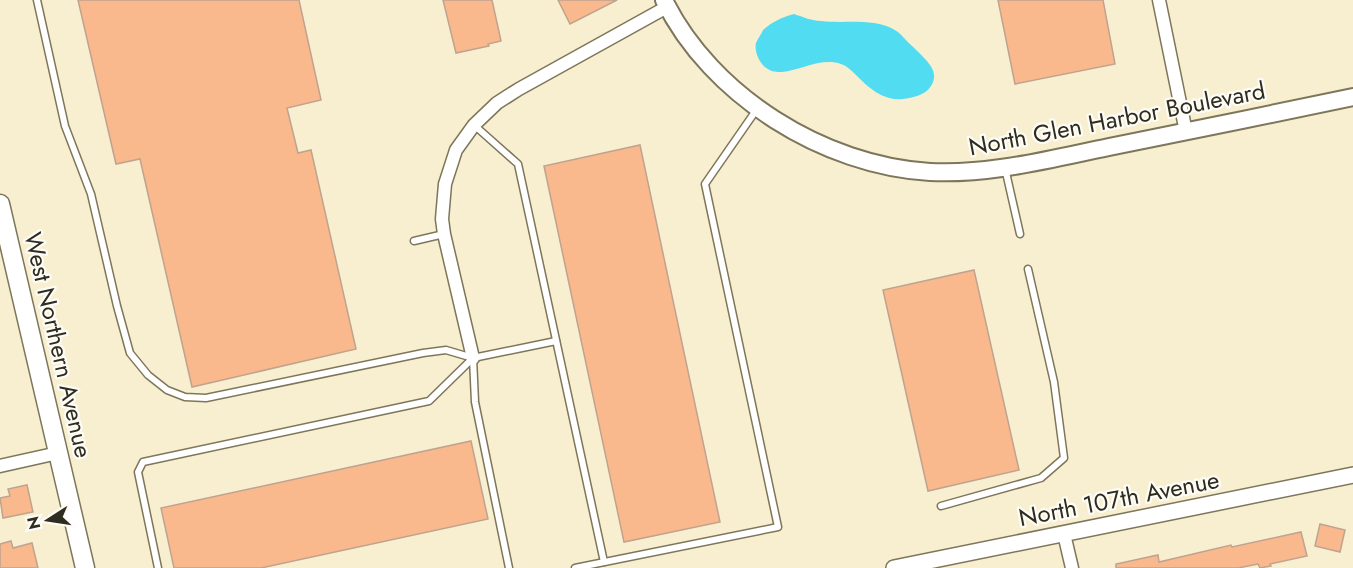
<svg xmlns="http://www.w3.org/2000/svg" width="1353" height="568" font-family="Jost,sans-serif">
<style>
.water{fill:#52dcf1}
.building{fill:#fab98c;stroke:#bfa390;stroke-width:1.5}
.lines{fill:none;stroke-linecap:round;stroke-linejoin:round}
.service-casing{stroke:#7e765a;stroke-width:9}
.minor-casing{stroke:#7e765a;stroke-width:15}
.tertiary-casing{stroke:#7e765a;stroke-width:18}
.secondary-casing{stroke:#7e765a;stroke-width:20}
.primary-casing{stroke:#7e765a;stroke-width:21}
.service{stroke:#fff;stroke-width:6}
.minor{stroke:#fff;stroke-width:12}
.tertiary{stroke:#fff;stroke-width:15}
.secondary{stroke:#fff;stroke-width:16}
.primary{stroke:#fff;stroke-width:18}
.labels{text-anchor:middle;stroke-width:4.5;stroke-linejoin:round;paint-order:stroke}
.street-label{font-size:24px;fill:#2e2b1f;stroke:#fdfcf6}
</style>
<rect width="100%" height="100%" fill="#f7efcf"/>
<path class="water" d="M794,14c9,3 18,7 27,7 25,3 55,-4 77,11 5,4 8,9 13,13 4,4 9,8 13,13 8,8 14,17 7,28 -5,9 -19,12 -28,13 -20,2 -34,-11 -47,-24 -5,-5 -9,-9 -15,-11 -19,-7 -40,6 -59,8 -5,0 -10,0 -14,-3 -8,-4 -14,-17 -12,-26 2,-5 5,-8 7,-13 9,-8 19,-13 31,-16z"/>
<g class="building">
<polygon points="78,0 299,0 321,100 287,108 298,153 311,150 356,349 192,387 140,159 116,164"/>
<polygon points="443,0 492,0 501,41 488,44 489,46 456,53"/>
<polygon points="558,0 617,0 570,24"/>
<polygon points="998,0 1103,0 1115,64 1015,84"/>
<polygon points="640,145 720,522 624,542 544,166"/>
<polygon points="974,270 1019,470 928,491 883,290"/>
<polygon points="471,441 488,519 261,568 174,568 161,508"/>
<polygon points="27,485 33,512 3,518 0,498 10,496 8,489"/>
<polygon points="1320,524 1345,530 1340,552 1315,546"/>
<polygon points="1301,532 1307,556 1270,564 1271,566 1260,568 1258,564 1238,568 1116,568 1116,564 1158,555 1159,562 1231,545 1232,547"/>
<polygon points="11,541 13,548 32,543 38,568 0,568 0,544"/>
</g>
<g class="lines">
<g class="service-casing">
<g id="service">
<polyline points="37,0 65,126 91,194 117,306 130,353 148,375 167,390 185,397 206,398 423,353 446,350 473,358 556,341"/>
<polyline points="474,125 518,164 604,562"/>
<polyline points="1005,168 1020,234"/>
<polyline points="414,241 444,234"/>
<polyline points="473,358 475,402 509,568"/>
<polyline points="941,506 1041,478 1064,458 1054,382 1028,269"/>
<polyline points="158,568 138,472 143,462 429,401 473,358"/>
<polyline points="575,568 778,527 705,184 757,109"/>
</g>
</g>
<g class="minor-casing">
<g id="minor">
<polyline points="1159,0 1186,132"/>
<polyline points="473,358 444,234 442,219 445,184 456,150 474,125 497,103 519,89 667,7"/>
<polyline points="0,466 58,453"/>
<polyline points="1064,534 1072,568"/>
</g>
</g>
<g class="tertiary-casing">
<polyline id="tertiary" points="894,568 1353,475"/>
</g>
<g class="secondary-casing">
<path id="secondary" d="M664,0c47,96 160,166 266,172 60,3 120,-13 179,-25 81,-16 163,-33 244,-50"/>
</g>
<g class="primary-casing">
<polyline id="primary" points="0,204 85,568"/>
</g>
<use href="#service" class="service"/>
<use href="#minor" class="minor"/>
<use href="#tertiary" class="tertiary"/>
<use href="#secondary" class="secondary"/>
<use href="#primary" class="primary"/>
</g>
<g class="labels">
<g class="street-label">
<text transform="translate(1117 119) rotate(-11)" y="8">North Glen Harbor Boulevard</text>
<text transform="translate(58 345) rotate(77)" y="8">West Northern Avenue</text>
<text transform="translate(1119 499) rotate(-11)" y="8">North 107th Avenue</text>
</g>
</g>
<g transform="translate(48 520) rotate(258)" stroke="#fdfcf6" stroke-width="4.5" paint-order="stroke">
<path d="M0-4.5L10 22L0 15L-10 22Z" fill="#2e2b1f"/>
<text y="-9" font-size="16" font-weight="bold" text-anchor="middle" fill="#2e2b1f">N</text>
</g>
</svg>
